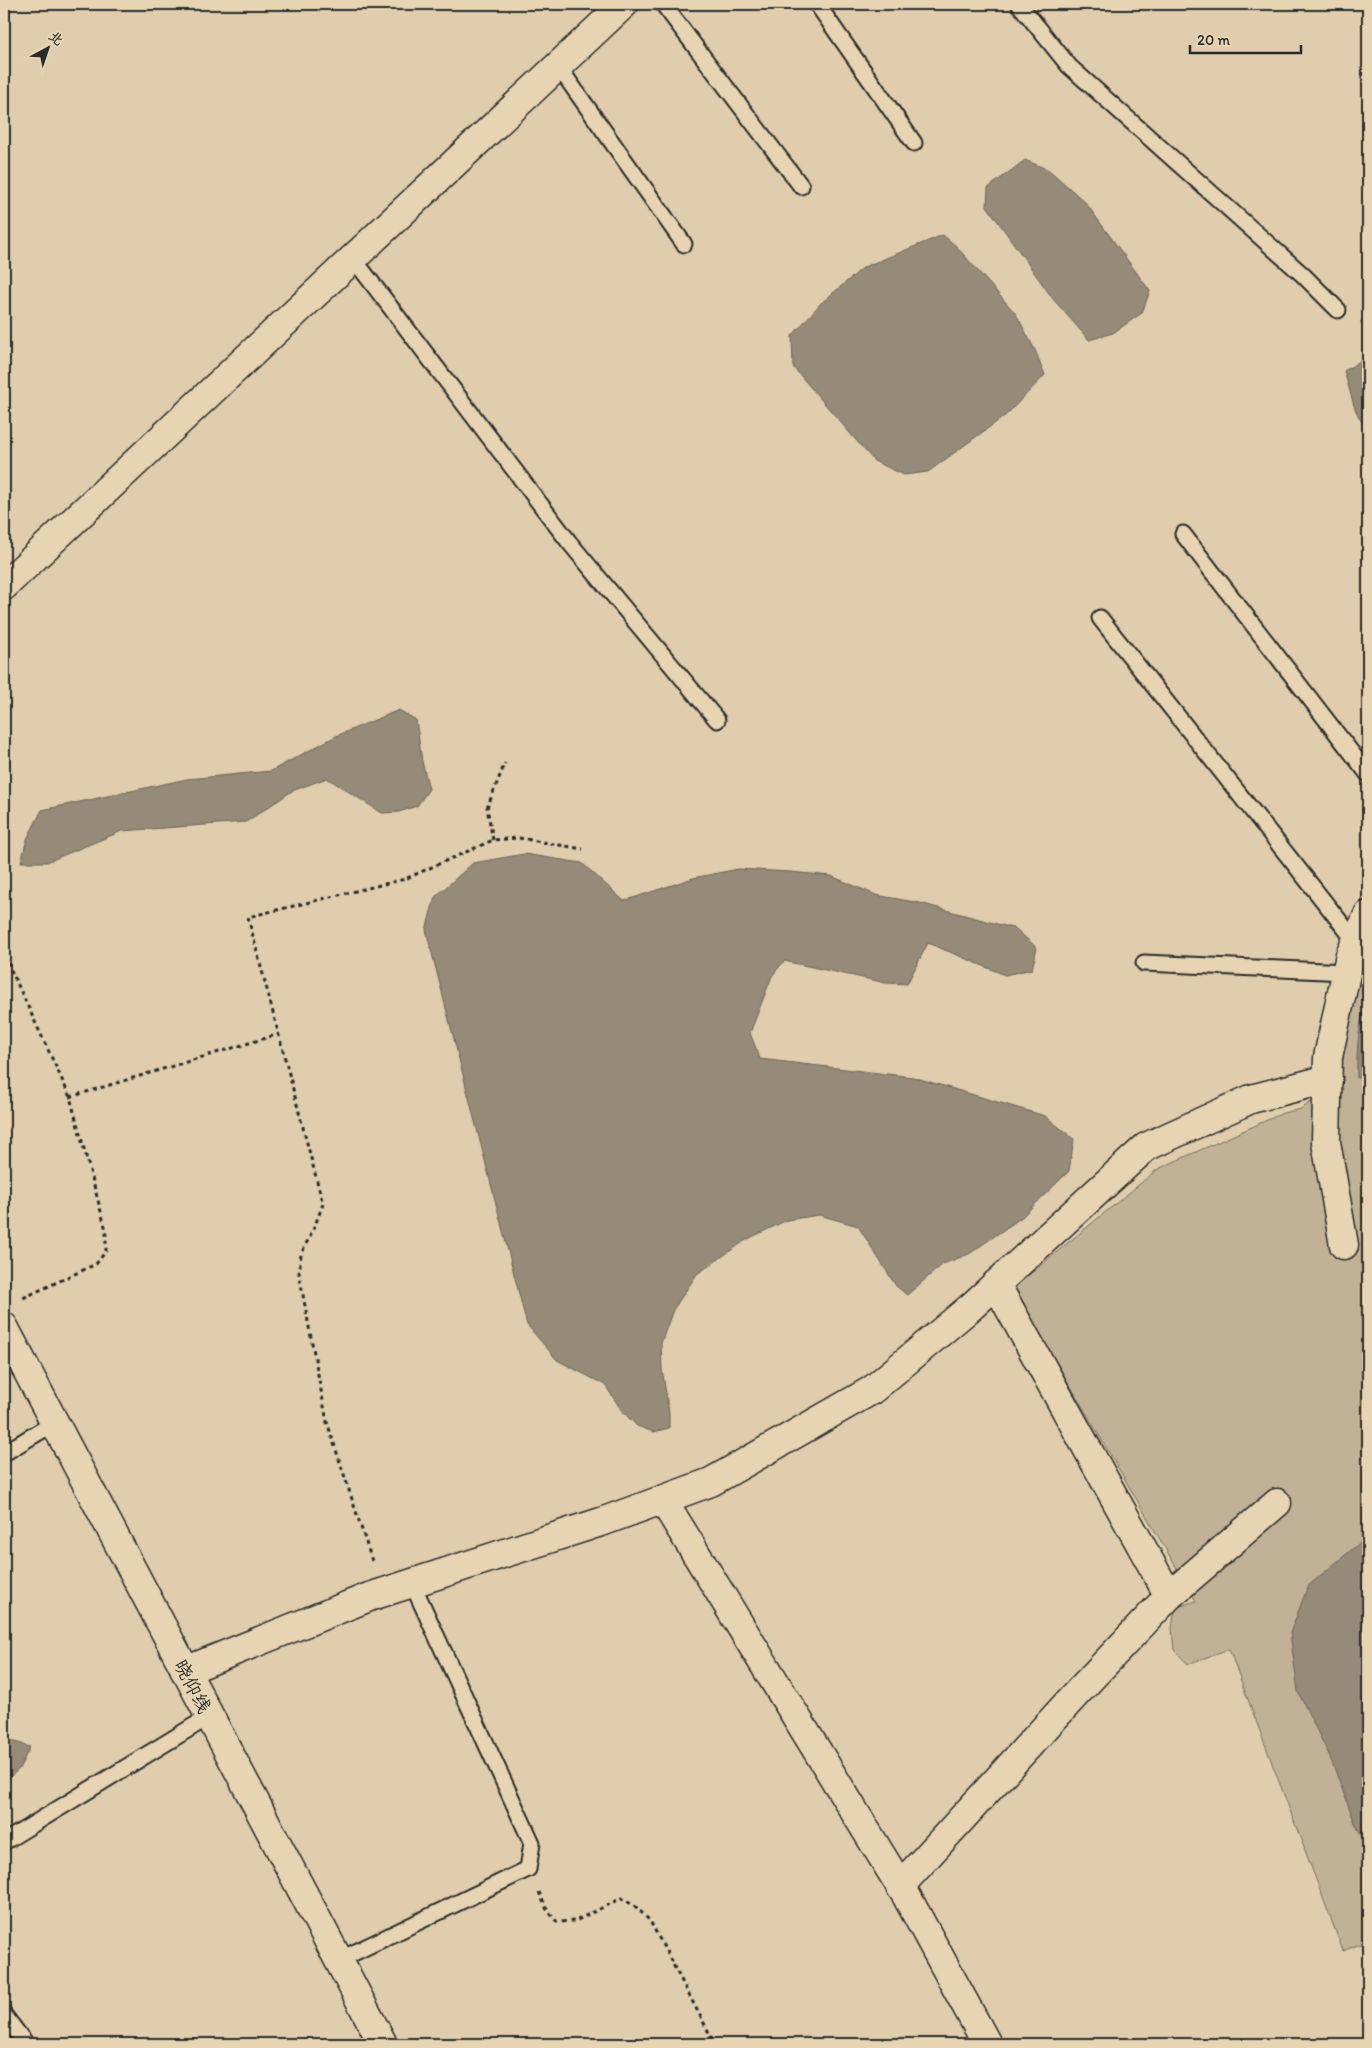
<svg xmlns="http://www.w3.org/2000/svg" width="1372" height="2048" font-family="Itim,'LXGW WenKai TC',sans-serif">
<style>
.green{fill:#c1b297;stroke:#766e61}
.water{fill:#968a78;stroke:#6b6459}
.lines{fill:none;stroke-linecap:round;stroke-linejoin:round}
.lane-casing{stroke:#2b2b2b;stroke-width:19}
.street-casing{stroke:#2b2b2b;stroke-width:31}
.secondary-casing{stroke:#2b2b2b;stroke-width:31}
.path{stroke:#2b2b2b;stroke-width:3;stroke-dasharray:4 4;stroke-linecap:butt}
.lane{stroke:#e7d4b2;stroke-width:15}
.street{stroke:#e7d4b2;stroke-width:28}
.secondary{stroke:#e7d4b2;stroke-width:28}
.labels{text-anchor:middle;stroke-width:4;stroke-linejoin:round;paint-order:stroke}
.street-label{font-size:19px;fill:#2b2b2b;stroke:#e7d4b2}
</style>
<rect width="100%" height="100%" fill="#dfcdad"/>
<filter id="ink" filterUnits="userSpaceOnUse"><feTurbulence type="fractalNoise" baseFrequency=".02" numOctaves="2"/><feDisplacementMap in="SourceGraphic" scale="10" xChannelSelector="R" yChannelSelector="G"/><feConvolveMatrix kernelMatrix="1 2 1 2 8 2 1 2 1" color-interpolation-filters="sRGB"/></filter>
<g filter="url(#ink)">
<polygon class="green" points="1368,937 1368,1941 1343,1951 1229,1649 1188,1664 1174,1650 1172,1628 1175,1608 1196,1601 1013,1288 1158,1169 1283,1113 1301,1109 1339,1082 1359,955"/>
<g class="water">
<polygon points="1025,160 1049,170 1085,202 1150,291 1142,313 1113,333 1089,340 1053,299 987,206 988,188"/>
<polygon points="943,235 956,246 1016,314 1035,350 1045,375 1006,415 928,472 904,475 874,461 793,367 792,336 820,304 864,267"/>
<polygon points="1368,356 1368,435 1355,409 1344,371"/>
<polygon points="399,710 416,720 422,761 429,789 417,806 399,812 382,813 327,778 292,791 246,822 122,831 47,862 21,862 27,839 42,810 187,779 271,771 336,736"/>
<polygon points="524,854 582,863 624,901 693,878 738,869 791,872 831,876 876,895 920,903 1016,929 1037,948 1032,969 1005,975 928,943 907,984 886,983 784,961 772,976 750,1033 760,1059 913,1077 1045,1116 1074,1139 1069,1171 1022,1217 969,1254 943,1264 907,1295 896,1286 858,1226 819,1215 787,1220 746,1240 697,1274 673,1310 661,1343 662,1369 669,1412 669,1428 654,1432 637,1426 622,1411 605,1385 557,1360 527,1325 426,930 435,897 473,863"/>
<path d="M1368,995v80l-11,3c-1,-29 2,-56 11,-83z"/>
<polygon points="1368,1536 1368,1848 1355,1823 1330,1757 1298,1692 1290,1633 1308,1586"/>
<polygon points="7,1739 30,1747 19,1769 4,1782 4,1741"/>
</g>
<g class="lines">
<g class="lane-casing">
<g id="lane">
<polyline points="663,4 801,186"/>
<polyline points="817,4 914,143"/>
<polyline points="1019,4 1069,66 1303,275 1338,310"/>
<polyline points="558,66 684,244"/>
<polyline points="353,258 569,542 717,720"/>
<polyline points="1183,534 1368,774"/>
<polyline points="1100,618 1356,942"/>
<polyline points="1144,963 1346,972"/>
<polyline points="4,1453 54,1423"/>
<polyline points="4,1842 210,1716"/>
<polyline points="339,1960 528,1869 532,1843 412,1583"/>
<polyline points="4,2015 26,2044"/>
</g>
</g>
<g class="street-casing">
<g id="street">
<polyline points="1344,1245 1326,1142 1328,1057 1350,955 1368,915"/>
<polyline points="996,1284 1169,1596"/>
<polyline points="663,1500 907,1897 987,2044"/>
<polyline points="185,1671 369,1597 604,1521 711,1482 872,1390 972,1306 1146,1147 1251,1099 1328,1079"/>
<polyline points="900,1886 1076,1694 1169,1596 1277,1503"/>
</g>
</g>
<g class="secondary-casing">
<g id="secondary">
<polyline points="4,586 624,4"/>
<polyline points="4,1327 383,2044"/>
</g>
</g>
<g class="path">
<polyline points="1361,323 1368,320"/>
<polyline points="493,840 487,808 505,763"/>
<polyline points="4,955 70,1097 106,1230 106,1251 96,1264 21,1299"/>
<polyline points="70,1097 279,1034"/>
<polyline points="372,1561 327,1422 299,1274 301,1254 314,1228 323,1204 248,917 405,879 493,840 519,838 583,849"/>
<polyline points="539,1892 546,1908 557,1922 575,1921 622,1898 636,1907 650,1921 715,2044"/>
</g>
<use href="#lane" class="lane"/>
<use href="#street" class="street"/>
<use href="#secondary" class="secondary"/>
</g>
</g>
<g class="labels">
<g class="street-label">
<text transform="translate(193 1686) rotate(62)" y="7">晓仰线</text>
</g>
</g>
<rect width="1372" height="2048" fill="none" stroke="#e7d4b2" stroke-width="20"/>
<rect x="10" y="10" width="1352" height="2028" fill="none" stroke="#2b2b2b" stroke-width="2" filter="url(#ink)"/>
<g transform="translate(48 48) rotate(40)" stroke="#e7d4b2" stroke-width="4" paint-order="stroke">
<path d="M0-4L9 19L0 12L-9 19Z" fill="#2b2b2b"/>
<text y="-8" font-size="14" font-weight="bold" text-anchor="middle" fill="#2b2b2b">北</text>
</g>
<path d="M1190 45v8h111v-8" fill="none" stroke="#2b2b2b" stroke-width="2.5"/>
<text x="1197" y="45" font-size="15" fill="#2b2b2b" stroke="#e7d4b2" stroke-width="4" paint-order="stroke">20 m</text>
</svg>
